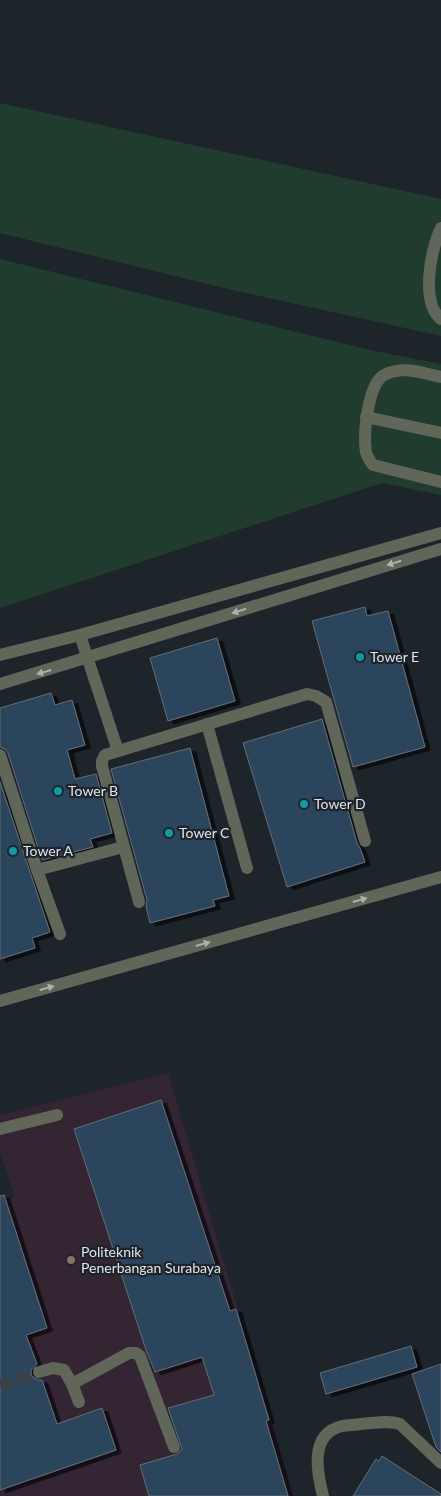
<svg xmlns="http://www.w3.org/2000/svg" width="441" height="1496" font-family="Lato,sans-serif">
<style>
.education{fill:#332532;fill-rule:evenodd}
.green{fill:#203c2e}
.building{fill:#29455c;stroke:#656e75;filter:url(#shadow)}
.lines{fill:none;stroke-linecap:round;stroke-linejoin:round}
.minor-tunnel{stroke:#3a4147;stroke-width:12;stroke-dasharray:12 6;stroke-linecap:butt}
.minor{stroke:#606658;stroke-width:12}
.oneway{fill:#adb2af}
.culture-dot{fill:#0f9aa8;stroke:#1d242a;stroke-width:2}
.education-dot{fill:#8d6e63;stroke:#1d242a;stroke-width:2}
.labels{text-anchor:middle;stroke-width:4.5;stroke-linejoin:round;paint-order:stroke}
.poi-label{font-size:14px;fill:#e0e5e9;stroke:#1d242a;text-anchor:start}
</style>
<defs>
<filter id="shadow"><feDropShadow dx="5.5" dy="3" stdDeviation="0" flood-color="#0009"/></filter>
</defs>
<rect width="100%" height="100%" fill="#1d242a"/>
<path class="education" d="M168,1073l125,423h-5l-21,-70 -127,39 9,31h-149v-6l116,-40 -14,-41 -45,15 -21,-62 -36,-18 47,-16 -47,-126 15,-5 -15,-45v-37zM161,1101l63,191 -87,28 -62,-191zM236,1309l33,111 -90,28 -12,-39 47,-14 -12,-38 -50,15 -10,-34z"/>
<g class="green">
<polygon points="0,103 441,199 441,336 232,290 0,233"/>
<polygon points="0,259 370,350 441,364 441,495 382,483 0,608"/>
</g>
<g class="building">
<polygon points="365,607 367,616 388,611 425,747 353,767 312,621"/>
<polygon points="217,638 235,701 168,721 150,658"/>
<polygon points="51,693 55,705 72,700 85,745 67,750 75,779 96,774 112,833 90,839 93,847 42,860 8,753 5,749 0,747 0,708"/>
<polygon points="322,719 357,843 360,848 365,862 287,887 243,743"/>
<polygon points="190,748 229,896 213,900 215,906 150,923 146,906 147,900 111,769"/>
<polygon points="0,782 50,932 32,938 35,948 0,959"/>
<polygon points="161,1100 230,1311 236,1309 269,1420 266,1421 288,1496 149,1496 140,1465 177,1454 182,1449 168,1408 214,1395 202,1357 155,1372 146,1350 74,1129"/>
<polygon points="4,1195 47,1328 26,1335 37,1364 31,1370 31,1375 37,1380 42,1380 57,1424 102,1408 116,1450 0,1490 0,1196"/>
<polygon points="411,1346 417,1367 326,1394 320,1373"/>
<polygon points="441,1364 441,1452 436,1447 412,1374"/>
<polygon points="382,1456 441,1494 441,1496 353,1496 376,1459 379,1461"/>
</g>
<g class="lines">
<polyline class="minor-tunnel" points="0,1385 39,1372"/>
<g class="minor">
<path d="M441,228c-10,22 -21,74 0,91"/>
<path d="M441,377c-19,-4 -38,-12 -57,-2 -16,9 -21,59 -18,77 1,5 4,9 7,13l68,17"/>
<polyline points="366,417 441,433"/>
<polyline points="80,635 118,751"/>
<polyline points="0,655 80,635 441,533"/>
<polyline points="0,684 441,549"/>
<polyline points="207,724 247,868"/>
<polyline points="0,755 37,870 60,934"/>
<polyline points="37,870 123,847"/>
<polyline points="139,902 102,766 102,761 105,755 307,694 316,696 326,702 365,841"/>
<polyline points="0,1001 441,877"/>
<polyline points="0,1129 57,1115"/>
<polyline points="39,1372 53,1368 64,1370 72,1384 79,1402"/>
<polyline points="72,1384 129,1353 136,1353 140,1356 174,1447"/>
<path d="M323,1496c-6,-24 -14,-62 19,-70 6,-1 13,-1 19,-2 14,-1 27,-4 39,0l41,39"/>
</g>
</g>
<defs><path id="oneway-solid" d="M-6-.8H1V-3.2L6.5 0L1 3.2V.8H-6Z" transform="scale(1.25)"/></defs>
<g class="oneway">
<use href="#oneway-solid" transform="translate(394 563) rotate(163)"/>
<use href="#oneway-solid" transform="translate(239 611) rotate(163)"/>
<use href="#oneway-solid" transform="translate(44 672) rotate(164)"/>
<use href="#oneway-solid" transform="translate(360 900) rotate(-16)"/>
<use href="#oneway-solid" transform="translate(203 944) rotate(-16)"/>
<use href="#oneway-solid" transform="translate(47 988) rotate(-16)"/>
</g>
<g class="culture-dot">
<circle cx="360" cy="657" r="5"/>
<circle cx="58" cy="791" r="5"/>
<circle cx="304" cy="804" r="5"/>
<circle cx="169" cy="833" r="5"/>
<circle cx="13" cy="851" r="5"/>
</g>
<circle class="education-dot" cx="71" cy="1260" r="5"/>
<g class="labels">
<g class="poi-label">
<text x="370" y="662">Tower E</text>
<text x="68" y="796">Tower B</text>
<text x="314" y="809">Tower D</text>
<text x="179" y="838">Tower C</text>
<text x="23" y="856">Tower A</text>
<text x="81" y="1257">Politeknik<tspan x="81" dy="16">Penerbangan Surabaya</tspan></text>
</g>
</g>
</svg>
